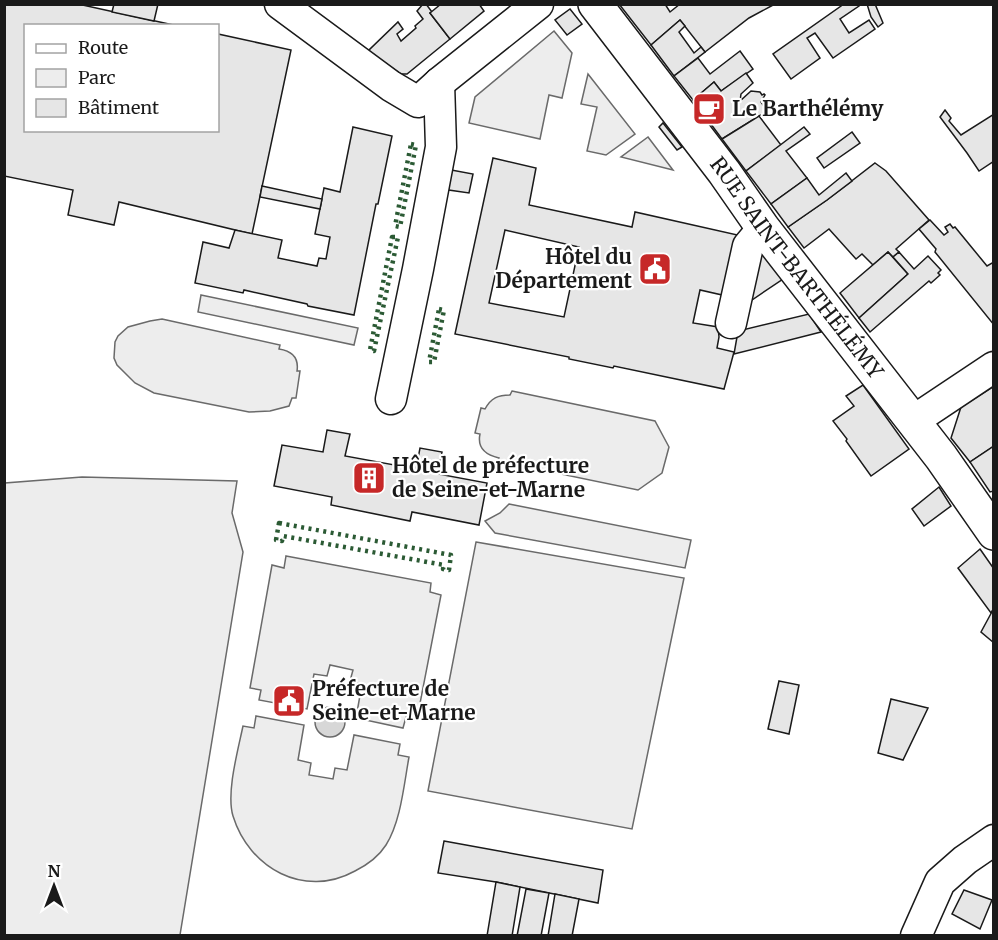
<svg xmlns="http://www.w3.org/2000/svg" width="998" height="940" font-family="Merriweather,serif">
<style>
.green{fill:#ededed;stroke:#6a6a6a;stroke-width:1.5}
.water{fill:#d7d7d7;stroke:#6a6a6a;stroke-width:1.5}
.building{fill:#e6e6e6;stroke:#1a1a1a;stroke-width:1.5;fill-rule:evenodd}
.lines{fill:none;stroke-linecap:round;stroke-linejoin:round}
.minor-casing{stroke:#1a1a1a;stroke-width:33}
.major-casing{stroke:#1a1a1a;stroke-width:36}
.minor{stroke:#fff;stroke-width:30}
.major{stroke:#fff;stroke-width:33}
.hedge{stroke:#2b5a34;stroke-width:4.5;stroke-dasharray:3 4.5;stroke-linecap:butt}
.labels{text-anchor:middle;stroke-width:4.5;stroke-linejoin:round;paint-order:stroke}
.poi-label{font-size:21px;font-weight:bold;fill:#1a1a1a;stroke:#fff;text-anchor:start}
.street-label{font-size:21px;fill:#1a1a1a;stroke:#fff}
</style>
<rect width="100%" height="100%" fill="#fff"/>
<g class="green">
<polygon points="554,31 572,53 562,98 549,95 540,139 469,123 475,97"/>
<polygon points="588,74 635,134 606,155 587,151 597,107 581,104"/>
<polygon points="648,137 673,170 621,157"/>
<polygon points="201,295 358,328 354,345 198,312"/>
<path d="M162,319l118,26 -1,4c13,2 20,9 18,22h3l-4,27h-4l-3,8 -19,5 -21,1 -95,-19 -19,-10 -18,-18 -3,-7 1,-16 3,-6 10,-9 22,-6z"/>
<path d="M512,391l143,30 14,26 -7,26 -24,17 -140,-29 1,-3c-13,-3 -22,-10 -19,-24l-5,-1 6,-25 4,1c6,-11 13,-14 25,-14z"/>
<polygon points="82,477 237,481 232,513 243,552 180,935 181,935 5,935 5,483"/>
<polygon points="509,504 691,540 685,568 495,533 485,521 500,513"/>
<polygon points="476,542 684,578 632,829 428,791"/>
<polygon points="286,556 431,583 430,592 441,595 417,719 406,717 403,728 356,718 362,684 350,681 353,670 330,665 327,676 314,674 307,709 259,700 261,690 250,688 272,565 284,568"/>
<path d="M256,716l48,9 -6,35 13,3 -2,12 24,4 2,-11 12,2 7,-35 46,9 -2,11 11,2c-5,27 -8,64 -23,88 -7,11 -19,20 -31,26 -51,28 -106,-3 -122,-55 -7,-23 5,-66 10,-90l11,2z"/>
</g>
<circle class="water" cx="330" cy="722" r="15"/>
<g class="building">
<polygon points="4,4 78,4 178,26 26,26 26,130 218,130 218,34 291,50 252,234 119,202 114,225 68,215 73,190 4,176"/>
<polygon points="114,4 158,4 154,21 112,12"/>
<polygon points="423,4 426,4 432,12 430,13 450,39 407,74 401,74 368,51 398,22 403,29 397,34 401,41 416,28 415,26 423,19 417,11"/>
<polygon points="441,4 479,4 484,11 450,39 430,13"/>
<polygon points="619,4 665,4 670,12 680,4 775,4 749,18 705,52 680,20 651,45"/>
<polygon points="844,4 858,4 859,6 840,19 849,33 869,20 875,29 833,58 815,33 807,38 820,58 791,79 773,54"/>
<polygon points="867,4 875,4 883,23 878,27 871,17"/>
<polygon points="570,9 582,24 567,35 555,20"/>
<polygon points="680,20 685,26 679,32 694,53 701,47 705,52 674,76 651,45"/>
<polygon points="740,51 753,69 721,91 714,82 693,100 674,76 698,58 710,74"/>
<polygon points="746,73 753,83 741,94 740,101 751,91 760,92 762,95 764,94 765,95 761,102 767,111 722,139 693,100 714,82 721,91"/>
<polygon points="945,110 951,118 949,121 961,135 994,114 994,161 979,171 967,153 940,117"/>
<polygon points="759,116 781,145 746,171 722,139"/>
<polygon points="663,123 682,147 677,150 659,127"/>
<polygon points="353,127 392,136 378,204 376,204 354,315 308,306 307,304 244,290 243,293 195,283 203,242 229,248 235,230 282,240 278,258 317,266 319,258 326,259 330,237 315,234 324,188 340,192"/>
<polygon points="804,127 810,134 786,151 807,178 771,204 746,171"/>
<polygon points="852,132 860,143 824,168 817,158"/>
<path d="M493,158l43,10 -7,37 103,22 3,-15 107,24 -11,61 -31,-7 -7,33 25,4 1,10 -2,11 17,4 -10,37 -110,-23 -1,2 -44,-9v-2l-114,-23zM505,230l74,17 -15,70 -75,-14z"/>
<polygon points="875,163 886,171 929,220 896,249 899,252 893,257 888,252 873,265 862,254 856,259 829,229 804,248 788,227 827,200"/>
<polygon points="446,169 473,174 469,193 442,189"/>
<polygon points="846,173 852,181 827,200 788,227 771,204 807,178 819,195"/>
<polygon points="262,186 322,199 320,209 260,197"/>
<polygon points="930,220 944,235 948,232 945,227 950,224 953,228 955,227 987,266 992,263 994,264 994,325 935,252 936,249 919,229"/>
<polygon points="762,252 783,279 749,302 753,258"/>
<polygon points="888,252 908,274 859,318 840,293"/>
<polygon points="899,252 914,269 928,256 941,270 938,273 940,275 931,283 929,281 870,332 859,318 908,274 893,257"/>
<polygon points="809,314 821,332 734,354 738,331"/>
<polygon points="863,385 909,449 871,476 846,441 847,439 833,421 854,406 846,396"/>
<polygon points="994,386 994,446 970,462 951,438 961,407"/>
<polygon points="327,430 350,434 345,456 416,469 420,448 442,452 438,474 487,483 479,525 412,512 410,521 331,505 332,497 274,486 282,445 323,452"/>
<polygon points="994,446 994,491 990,492 970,462"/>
<polygon points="939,487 951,506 924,526 912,509"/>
<polygon points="980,549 994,569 994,608 991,613 958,568"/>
<polygon points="994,608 994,643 981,632"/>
<polygon points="779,681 799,685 789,734 768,729"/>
<polygon points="891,699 928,708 903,760 878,753"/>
<polygon points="444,841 603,870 598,903 496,882 438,873"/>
<polygon points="496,882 520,887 512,936 487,936"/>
<polygon points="526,889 549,893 541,936 517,936"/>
<polygon points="964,890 992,900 980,929 952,914"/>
<polygon points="555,894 579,899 572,936 548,936"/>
</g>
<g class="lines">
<g class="minor-casing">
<g id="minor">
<polyline points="280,4 391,86 418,102 439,83 538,4"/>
<polyline points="731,323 748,246 763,228"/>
<polyline points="391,399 418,269 441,147 439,83"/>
<polyline points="913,421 994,367"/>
<polyline points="916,936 940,882 965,860 994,840"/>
</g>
</g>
<g class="major-casing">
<g id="major">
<path id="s1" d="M595,4l129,168 39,56 178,229 53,76"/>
</g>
</g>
<use href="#minor" class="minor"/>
<use href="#major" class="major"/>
<g class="hedge">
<polygon points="411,144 416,145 400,227 395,226"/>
<polygon points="392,237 398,237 374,351 370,350"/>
<polygon points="439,309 444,310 434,362 429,362"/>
<polygon points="279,523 451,555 449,570 443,569 444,565 283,536 282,541 276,540"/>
</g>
</g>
<defs>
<g id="cafe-square" transform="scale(1.725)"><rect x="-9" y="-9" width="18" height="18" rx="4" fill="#c62828" stroke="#fff"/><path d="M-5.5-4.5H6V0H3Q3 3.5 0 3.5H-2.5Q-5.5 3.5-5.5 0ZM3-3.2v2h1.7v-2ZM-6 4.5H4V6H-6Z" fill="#fff"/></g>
<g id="civic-square" transform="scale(1.725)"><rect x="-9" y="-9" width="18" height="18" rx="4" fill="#c62828" stroke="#fff"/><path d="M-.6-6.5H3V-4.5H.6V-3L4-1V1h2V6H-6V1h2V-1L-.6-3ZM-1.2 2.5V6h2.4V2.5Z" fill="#fff"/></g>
<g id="building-square" transform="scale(1.725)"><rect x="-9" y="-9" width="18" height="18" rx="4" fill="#c62828" stroke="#fff"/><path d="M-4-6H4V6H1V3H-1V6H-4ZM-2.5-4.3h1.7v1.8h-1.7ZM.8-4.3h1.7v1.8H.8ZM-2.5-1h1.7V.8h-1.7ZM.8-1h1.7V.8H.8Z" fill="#fff"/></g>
</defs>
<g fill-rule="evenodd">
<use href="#cafe-square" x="709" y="109"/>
<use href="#civic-square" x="655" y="269"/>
<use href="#building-square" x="369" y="478"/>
<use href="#civic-square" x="289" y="701"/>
</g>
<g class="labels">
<g class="poi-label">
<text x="732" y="116">Le Barthélémy</text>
<text x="632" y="264" text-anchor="end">Hôtel du<tspan x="632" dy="24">Département</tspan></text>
<text x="392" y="473">Hôtel de préfecture<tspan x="392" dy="24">de Seine-et-Marne</tspan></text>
<text x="312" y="696">Préfecture de<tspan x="312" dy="24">Seine-et-Marne</tspan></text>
</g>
<g class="street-label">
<text dy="7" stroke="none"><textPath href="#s1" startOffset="332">RUE SAINT-BARTHÉLÉMY</textPath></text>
</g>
</g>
<rect width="998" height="940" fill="none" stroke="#1a1a1a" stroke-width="12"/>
<rect x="24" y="24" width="195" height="108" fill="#ffffff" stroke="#a3a3a3" stroke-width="1.5"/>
<rect x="36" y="44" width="30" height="9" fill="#ffffff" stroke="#a3a3a3" stroke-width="1.5"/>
<text x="78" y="54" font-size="18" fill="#1a1a1a">Route</text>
<rect x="36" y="69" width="30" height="18" fill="#ededed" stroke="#a3a3a3" stroke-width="1.5"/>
<text x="78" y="84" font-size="18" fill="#1a1a1a">Parc</text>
<rect x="36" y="99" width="30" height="18" fill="#e6e6e6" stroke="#a3a3a3" stroke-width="1.5"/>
<text x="78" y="114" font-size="18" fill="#1a1a1a">Bâtiment</text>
<g transform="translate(54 886)" stroke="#ffffff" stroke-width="4.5" paint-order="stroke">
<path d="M0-4.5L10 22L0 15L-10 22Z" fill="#1a1a1a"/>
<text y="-9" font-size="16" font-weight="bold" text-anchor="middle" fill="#1a1a1a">N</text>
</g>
</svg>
